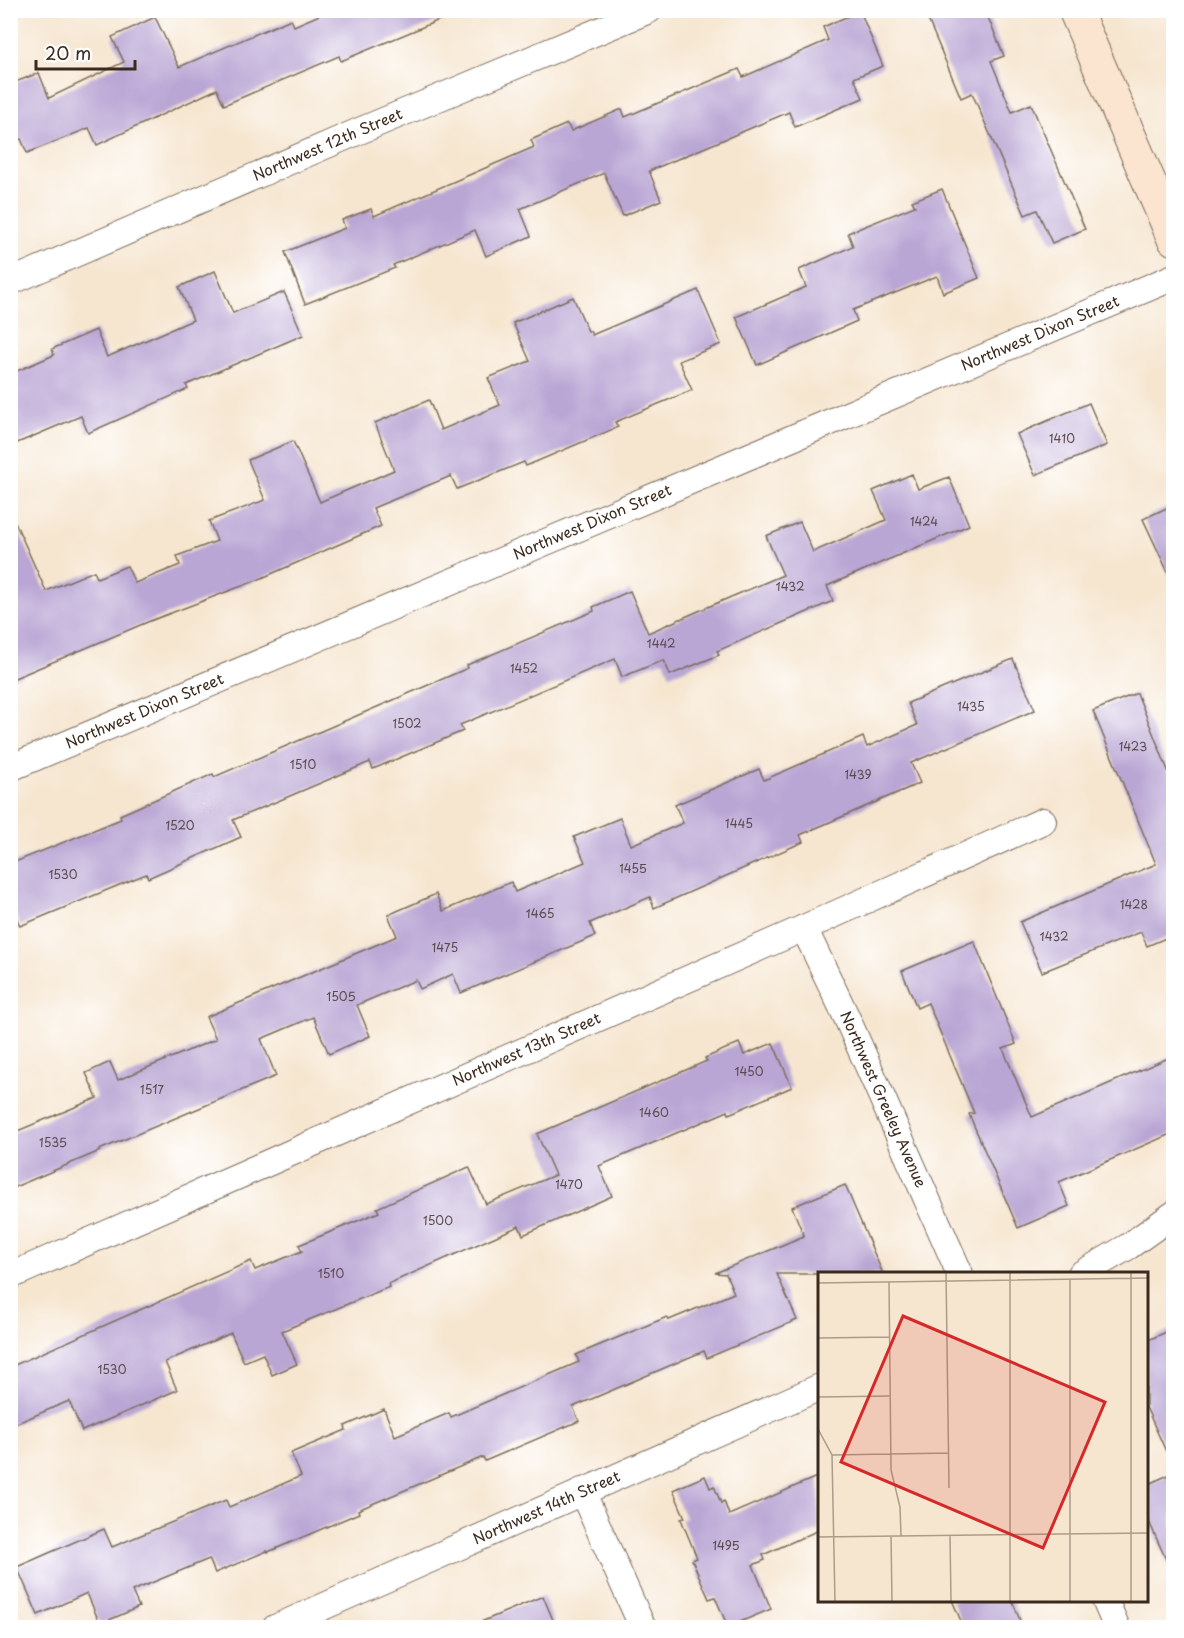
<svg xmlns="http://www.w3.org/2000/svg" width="1184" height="1638" font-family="'Playpen Sans',sans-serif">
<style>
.building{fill:#b9a6d4}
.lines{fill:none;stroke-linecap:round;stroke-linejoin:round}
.minor-casing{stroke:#7c6c5c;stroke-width:28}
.secondary-casing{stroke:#7c6c5c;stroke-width:35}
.minor{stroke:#fff;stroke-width:26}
.secondary{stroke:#fce5d0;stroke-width:33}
.labels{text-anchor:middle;stroke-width:6;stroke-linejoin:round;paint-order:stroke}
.number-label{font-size:12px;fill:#5a494c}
.street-label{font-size:15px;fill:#3b2a1e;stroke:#fff}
.inset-road{fill:none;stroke:#ab9b89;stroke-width:1.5}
.view{fill:#d62828;fill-opacity:0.15;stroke:#d62828;stroke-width:3}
.inset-edge{fill:none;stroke:#3b2a1e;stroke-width:3}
</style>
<rect width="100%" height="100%" fill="#fff"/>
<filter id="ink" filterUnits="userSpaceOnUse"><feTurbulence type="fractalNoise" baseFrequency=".0167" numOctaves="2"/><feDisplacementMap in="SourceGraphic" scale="12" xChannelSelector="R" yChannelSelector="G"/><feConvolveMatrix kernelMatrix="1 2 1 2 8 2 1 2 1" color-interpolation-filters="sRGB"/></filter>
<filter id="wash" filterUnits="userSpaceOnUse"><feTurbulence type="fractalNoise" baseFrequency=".008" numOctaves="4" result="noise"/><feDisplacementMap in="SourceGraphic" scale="24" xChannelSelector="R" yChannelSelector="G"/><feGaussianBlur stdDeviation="1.35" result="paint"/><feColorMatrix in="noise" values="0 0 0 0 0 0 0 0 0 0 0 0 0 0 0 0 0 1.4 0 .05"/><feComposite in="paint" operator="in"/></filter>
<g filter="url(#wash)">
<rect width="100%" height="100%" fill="#f6e6d0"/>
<g id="blocks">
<g class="building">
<polygon points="331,10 461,11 341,61 339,56 224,105 217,89 97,145 89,128 27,153 21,139 10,143 10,84 39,73 49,98 124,62 112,37 155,17 179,67 291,19 294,26"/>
<polygon points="924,10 985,10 1004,56 991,61 1012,112 1031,104 1085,229 1052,243 1037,210 1025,215 972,93 961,98"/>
<polygon points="860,11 883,66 854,78 863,98 795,127 789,112 649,171 661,200 623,216 604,173 520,209 531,236 486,256 475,230 393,265 395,268 305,304 285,252 345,228 342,220 371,209 374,216 534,147 531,140 567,124 571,131 622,109 625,117 739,69 743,77 828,40 823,27"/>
<polygon points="942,189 979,278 943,293 937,276 853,310 857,321 757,365 736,317 806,287 799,270 853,246 848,233 915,206 912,201"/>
<polygon points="215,271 233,313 284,292 303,335 186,385 188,389 88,433 81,416 10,446 10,374 54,355 52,349 96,330 107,357 193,320 179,287"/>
<polygon points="698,290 721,344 679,361 692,390 615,422 618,427 526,466 524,462 457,489 451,476 373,508 381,526 255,581 150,621 10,680 10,511 46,591 94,571 97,578 127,566 135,583 180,565 177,556 217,541 209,521 265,500 248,460 293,441 320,502 394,470 375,423 429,400 441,430 500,405 488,378 530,361 513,323 573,297 588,331 590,331 592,335"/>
<polygon points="1089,403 1107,445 1035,475 1017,434"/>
<polygon points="912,474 918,489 949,477 969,525 827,586 833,601 717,651 719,655 670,675 664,660 622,677 615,659 460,725 463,731 373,769 370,762 233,820 241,837 148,878 146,874 20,926 10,903 10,864 121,819 120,815 213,774 214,777 468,668 467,665 594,611 593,607 630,591 648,633 724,600 783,575 766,536 800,522 813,552 886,520 873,491"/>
<polygon points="1173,505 1173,583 1143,519"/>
<polygon points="1013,659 1035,710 911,763 920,783 800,835 803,842 654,908 650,897 590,923 595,936 461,993 453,974 420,989 416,980 357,1005 370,1036 329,1054 313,1017 261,1039 276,1076 99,1150 100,1151 10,1189 10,1134 97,1098 86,1073 110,1062 118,1080 216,1039 206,1017 397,936 388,915 436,894 443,911 511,882 515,892 585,862 574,837 620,818 631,845 683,823 675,805 759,769 764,780 863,737 867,747 917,725 908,703"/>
<polygon points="1137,693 1173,783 1173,935 1147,946 1141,932 1042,972 1020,922 1156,864 1093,711"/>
<polygon points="974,941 1016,1044 1003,1049 1032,1117 1173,1056 1173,1133 1059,1182 1069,1206 1018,1228 969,1114 974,1113 928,1003 917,1008 902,971"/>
<polygon points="739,1043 744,1055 773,1043 792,1087 729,1114 728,1111 599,1166 612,1196 523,1235 519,1226 388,1284 389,1287 282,1331 297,1364 272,1375 263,1354 244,1362 231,1333 165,1362 177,1390 82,1431 69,1401 10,1426 10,1367 251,1261 255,1270 302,1251 299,1245 379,1212 377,1208 469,1167 486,1204 555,1175 537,1134 707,1061 705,1058"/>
<polygon points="845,1185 883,1274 777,1274 797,1320 707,1358 704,1351 573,1407 579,1421 485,1461 483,1457 358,1510 359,1513 268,1552 267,1551 215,1573 209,1559 132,1591 139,1607 100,1624 87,1593 38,1615 17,1567 104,1529 112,1547 226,1500 229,1507 301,1476 291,1453 346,1430 345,1426 384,1409 395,1436 449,1413 451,1417 579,1362 576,1355 667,1317 669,1320 734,1293 726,1274 715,1273 804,1236 792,1207"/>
<polygon points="1173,1329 1173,1467 1146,1407 1146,1341"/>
<polygon points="1173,1473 1173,1575 1146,1515 1146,1485"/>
<polygon points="705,1476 710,1488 714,1486 721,1503 724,1501 729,1515 819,1476 819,1530 763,1555 765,1560 753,1565 771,1609 728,1627 715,1597 709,1599 692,1560 697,1558 681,1519 685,1518 673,1490"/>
<polygon points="543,1596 556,1627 469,1627"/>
<polygon points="952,1600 1012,1600 1023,1628 964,1628"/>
</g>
</g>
</g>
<g filter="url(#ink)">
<use href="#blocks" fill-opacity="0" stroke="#7c6c5c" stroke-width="1.5"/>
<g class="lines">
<g class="minor-casing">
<g id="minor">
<path id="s1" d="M10,282l347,-150 292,-122"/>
<path id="s2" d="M10,768l1164,-491"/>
<path id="s3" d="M804,928l42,88 114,258"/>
<polyline points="1081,1274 1129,1246 1174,1214"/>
<path id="s4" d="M10,1276l794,-348 239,-107"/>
<polyline points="582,1491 643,1628"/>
<polyline points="1105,1600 1117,1628"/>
<path id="s5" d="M275,1628l545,-241"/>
</g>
</g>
<g class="secondary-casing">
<polyline id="secondary" points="1075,10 1174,239"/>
</g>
<use href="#minor" class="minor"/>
<use href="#secondary" class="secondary"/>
</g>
</g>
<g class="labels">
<g class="number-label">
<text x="1062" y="443">1410</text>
<text x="924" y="526">1424</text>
<text x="790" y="591">1432</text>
<text x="661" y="648">1442</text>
<text x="524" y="673">1452</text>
<text x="971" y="711">1435</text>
<text x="407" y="728">1502</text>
<text x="1133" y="751">1423</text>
<text x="303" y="769">1510</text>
<text x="858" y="779">1439</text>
<text x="739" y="828">1445</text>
<text x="180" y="830">1520</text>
<text x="633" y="873">1455</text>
<text x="63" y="879">1530</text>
<text x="1134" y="909">1428</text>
<text x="540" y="918">1465</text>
<text x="1054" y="941">1432</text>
<text x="445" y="952">1475</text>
<text x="341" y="1001">1505</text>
<text x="749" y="1076">1450</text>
<text x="152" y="1094">1517</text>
<text x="654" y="1117">1460</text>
<text x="53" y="1147">1535</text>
<text x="569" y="1189">1470</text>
<text x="438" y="1225">1500</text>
<text x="331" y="1278">1510</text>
<text x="112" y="1374">1530</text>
<text x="726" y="1550">1495</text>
</g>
<g class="street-label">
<text dy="5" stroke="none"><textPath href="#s1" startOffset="346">Northwest 12th Street</textPath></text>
<text dy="5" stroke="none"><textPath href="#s2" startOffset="1118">Northwest Dixon Street</textPath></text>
<text dy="5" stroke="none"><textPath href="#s2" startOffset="632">Northwest Dixon Street</textPath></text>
<text dy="5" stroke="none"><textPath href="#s2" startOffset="146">Northwest Dixon Street</textPath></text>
<text dy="5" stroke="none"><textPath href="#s4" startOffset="564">Northwest 13th Street</textPath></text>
<text dy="5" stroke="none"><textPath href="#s3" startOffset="189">Northwest Greeley Avenue</textPath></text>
<text dy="5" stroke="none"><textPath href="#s5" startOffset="297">Northwest 14th Street</textPath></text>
</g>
</g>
<g transform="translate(818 1272)">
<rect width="330" height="330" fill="#f6e6d0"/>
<path class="inset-road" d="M128,0l3,216M313,0v330M252,7v323M71,10l2,188 9,37 1,29M0,11l330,-5M0,66l72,-1M0,125l73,-1M0,157l14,26 3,147M14,183l117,-2M132,263l1,67M73,264l1,66M0,265l330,-4M192,330v-330"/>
<path class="view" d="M85,44l202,86 -62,146 -202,-86z"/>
<rect width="330" height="330" class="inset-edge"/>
</g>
<rect width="1184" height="1638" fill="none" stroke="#fff" stroke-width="36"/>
<path d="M36 60v9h99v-9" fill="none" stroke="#3b2a1e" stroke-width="3"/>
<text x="45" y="60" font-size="18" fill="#3b2a1e" stroke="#ffffff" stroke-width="4.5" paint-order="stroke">20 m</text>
</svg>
